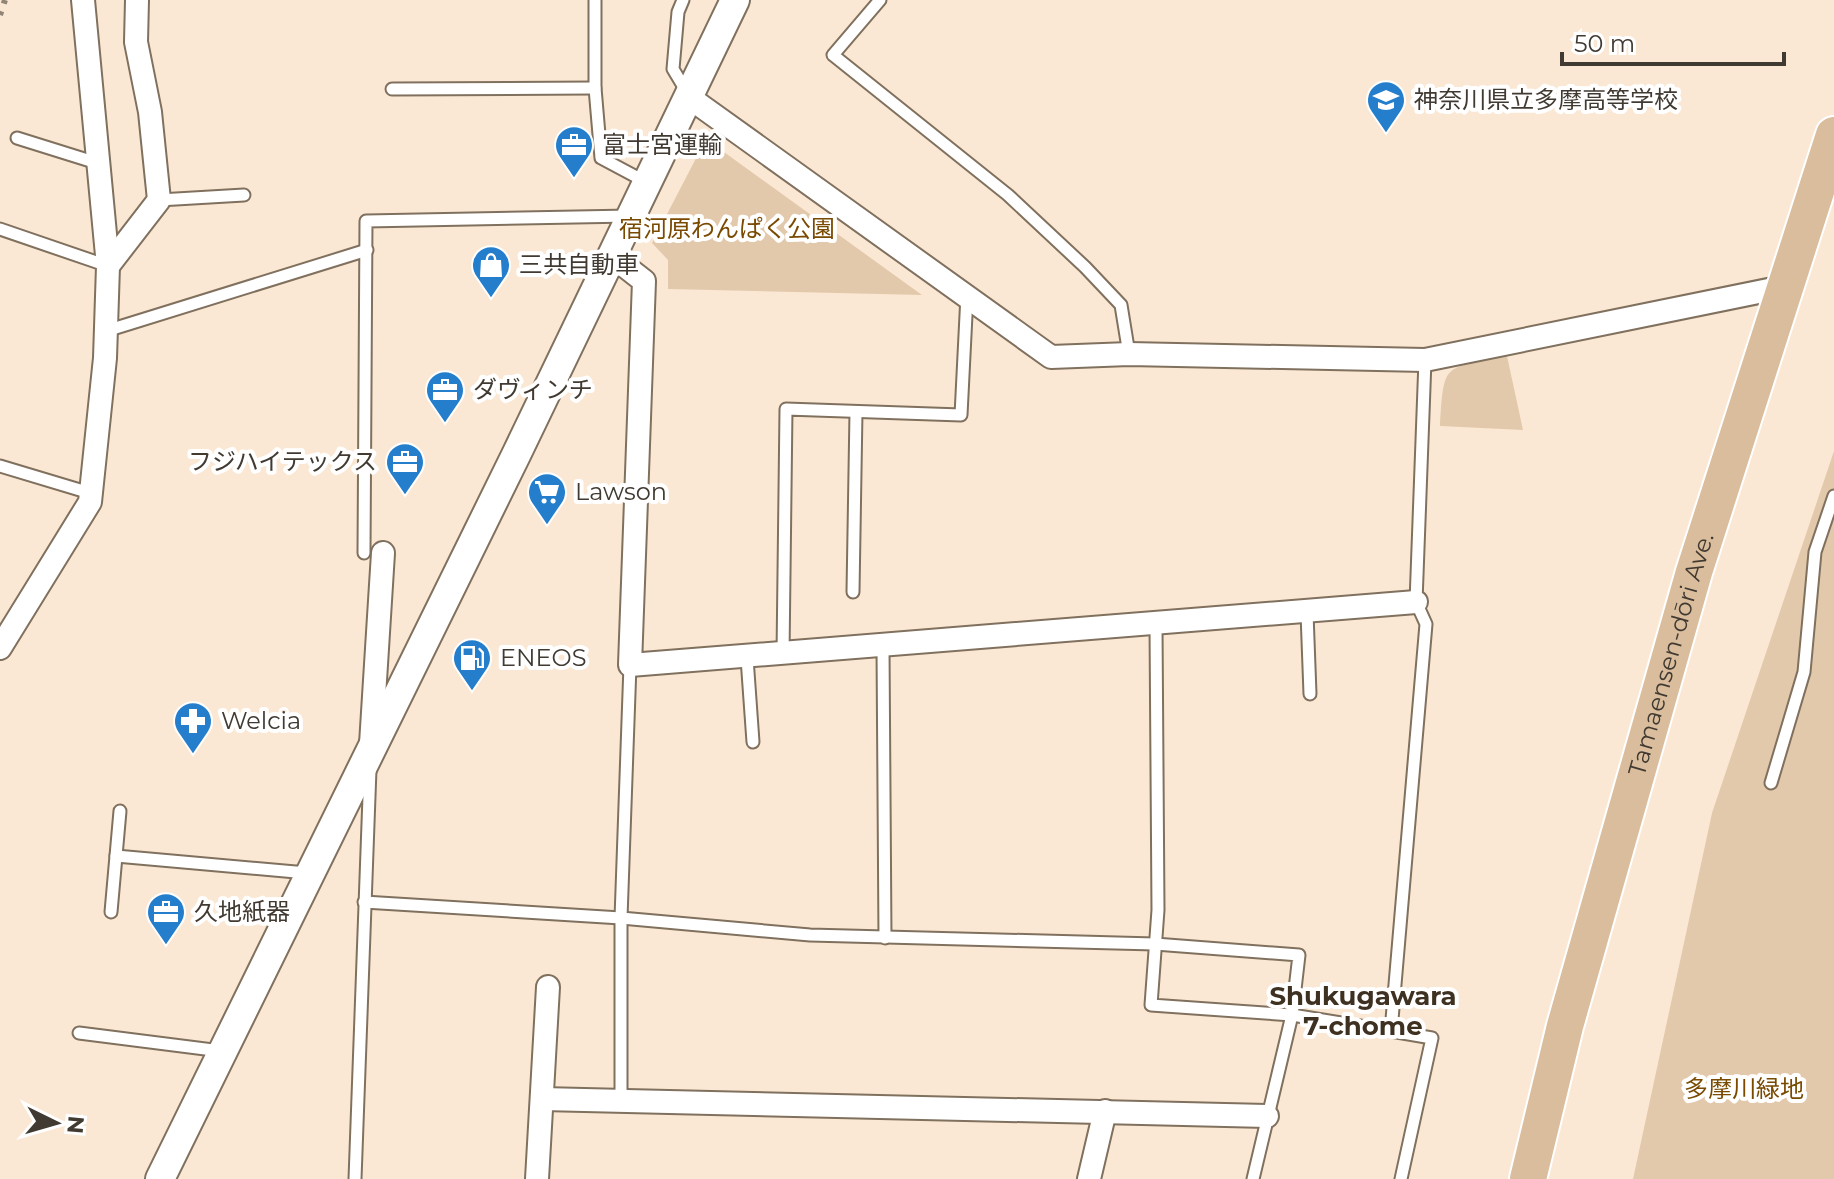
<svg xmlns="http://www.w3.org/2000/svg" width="1834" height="1179" font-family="Montserrat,'Noto Sans JP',sans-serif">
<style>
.green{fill:#e3c9ac}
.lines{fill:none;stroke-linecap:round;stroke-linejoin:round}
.service-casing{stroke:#80705e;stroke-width:15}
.minor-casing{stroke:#80705e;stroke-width:26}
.tertiary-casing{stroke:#80705e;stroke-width:32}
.primary-casing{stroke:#fff;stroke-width:40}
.service{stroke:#fff;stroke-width:11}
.minor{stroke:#fff;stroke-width:22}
.tertiary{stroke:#fff;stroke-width:28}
.primary{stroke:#dabd9c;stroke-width:36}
.rail{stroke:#918577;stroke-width:6;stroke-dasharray:4 8;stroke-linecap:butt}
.labels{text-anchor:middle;stroke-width:8;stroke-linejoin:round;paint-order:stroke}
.poi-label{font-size:24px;fill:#413a32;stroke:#fff;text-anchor:start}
.park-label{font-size:24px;fill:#794a00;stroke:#fff}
.street-label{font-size:24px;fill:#413a32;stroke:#fff}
.neighbourhood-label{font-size:26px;font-weight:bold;fill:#3f3121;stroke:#fff}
</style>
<rect width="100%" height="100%" fill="#fbe8d4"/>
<g class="green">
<polygon points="706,139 922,295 668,289 668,260 652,243"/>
<path d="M1507,356l16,74 -83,-4c4,-67 4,-56 67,-70z"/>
<polygon points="1834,451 1834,1179 1633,1179 1712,813"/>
</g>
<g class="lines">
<g class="service-casing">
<g id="service">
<polyline points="595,0 595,88 601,158 646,182"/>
<polyline points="683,0 678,12 673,69 688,94"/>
<polyline points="880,0 833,55 1008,195 1085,267 1121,305 1129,354"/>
<polyline points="392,89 595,88"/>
<polyline points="17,138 97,163"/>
<polyline points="159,200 244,195"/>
<polyline points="0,229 108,266"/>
<polyline points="106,331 367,250"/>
<polyline points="0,466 90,493"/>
<polyline points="364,553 366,221 630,216"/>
<polyline points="853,592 856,412"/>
<polyline points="1307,613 1310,694"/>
<polyline points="1156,626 1158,910 1151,1005 1292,1015 1391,1031 1426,624 1416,602 1425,360"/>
<polyline points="883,647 885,938"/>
<polyline points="783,655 786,409 961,415 967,295"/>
<polyline points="747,658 753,742"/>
<polyline points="1771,783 1804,672 1815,552 1834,496"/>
<polyline points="116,856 307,873"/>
<polyline points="364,902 621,918 810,935 1155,944 1299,955 1292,1015 1253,1179"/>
<polyline points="111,912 120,811"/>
<polyline points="1391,1031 1432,1038 1401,1179"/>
<polyline points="79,1033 221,1051"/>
<polyline points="621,1101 621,918 630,665"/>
<polyline points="355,1179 370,769"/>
</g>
</g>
<g class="minor-casing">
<g id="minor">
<polyline points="690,98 1051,357 1129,354 1425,360 1783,287"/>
<polyline points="612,256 644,281 630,665 1416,602"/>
<polyline points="108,266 159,200 150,112 136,42 137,0"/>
<polyline points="0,648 90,502 105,358 108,266 83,0"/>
<polyline points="371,744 383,553"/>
<polyline points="542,1099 1267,1116"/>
<polyline points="537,1179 548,987"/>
<polyline points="1089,1179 1105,1111"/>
</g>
</g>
<g class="tertiary-casing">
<polyline id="tertiary" points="160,1179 516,455 735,0"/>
</g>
<g class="primary-casing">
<g id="primary">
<path id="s1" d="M1528,1179l37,-153 129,-454 140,-437"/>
</g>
</g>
<use href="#service" class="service"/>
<use href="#minor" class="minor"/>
<use href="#tertiary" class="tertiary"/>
<use href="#primary" class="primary"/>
<polyline class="rail" points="0,15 5,0"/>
</g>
<defs>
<g id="school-pin" transform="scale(2)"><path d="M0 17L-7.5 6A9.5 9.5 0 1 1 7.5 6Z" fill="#257ecb" stroke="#fff"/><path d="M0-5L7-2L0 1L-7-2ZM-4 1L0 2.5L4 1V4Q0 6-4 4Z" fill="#fff"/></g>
<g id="office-pin" transform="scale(2)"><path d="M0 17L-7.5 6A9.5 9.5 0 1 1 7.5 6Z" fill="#257ecb" stroke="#fff"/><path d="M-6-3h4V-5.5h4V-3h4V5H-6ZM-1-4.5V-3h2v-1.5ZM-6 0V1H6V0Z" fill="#fff"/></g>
<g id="shop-pin" transform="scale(2)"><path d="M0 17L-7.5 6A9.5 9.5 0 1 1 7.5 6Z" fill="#257ecb" stroke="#fff"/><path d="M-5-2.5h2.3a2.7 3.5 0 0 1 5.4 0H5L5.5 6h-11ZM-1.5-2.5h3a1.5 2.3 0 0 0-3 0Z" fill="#fff"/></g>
<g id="supermarket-pin" transform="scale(2)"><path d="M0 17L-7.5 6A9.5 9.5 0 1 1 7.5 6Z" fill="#257ecb" stroke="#fff"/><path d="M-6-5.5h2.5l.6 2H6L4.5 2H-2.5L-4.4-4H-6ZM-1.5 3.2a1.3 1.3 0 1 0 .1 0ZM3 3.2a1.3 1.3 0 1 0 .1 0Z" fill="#fff"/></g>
<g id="fuel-pin" transform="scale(2)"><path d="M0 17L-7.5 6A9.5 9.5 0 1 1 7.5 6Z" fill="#257ecb" stroke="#fff"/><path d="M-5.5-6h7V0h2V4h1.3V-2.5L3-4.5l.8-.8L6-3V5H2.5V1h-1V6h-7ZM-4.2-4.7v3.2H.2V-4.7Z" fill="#fff"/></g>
<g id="pharmacy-pin" transform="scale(2)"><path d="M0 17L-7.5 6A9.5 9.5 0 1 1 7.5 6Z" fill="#257ecb" stroke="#fff"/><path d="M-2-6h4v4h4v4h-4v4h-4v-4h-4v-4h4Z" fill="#fff"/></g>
</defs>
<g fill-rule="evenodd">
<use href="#school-pin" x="1386" y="100"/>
<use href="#office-pin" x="574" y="145"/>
<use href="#shop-pin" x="491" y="265"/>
<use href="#office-pin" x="445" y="390"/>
<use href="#office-pin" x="405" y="462"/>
<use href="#supermarket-pin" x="547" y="492"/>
<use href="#fuel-pin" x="472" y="658"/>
<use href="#pharmacy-pin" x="193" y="721"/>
<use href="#office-pin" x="166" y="912"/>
</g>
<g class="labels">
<g class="poi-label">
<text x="1414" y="108">神奈川県立多摩高等学校</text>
<text x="602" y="153">富士宮運輸</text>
<text x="519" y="273">三共自動車</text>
<text x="473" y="398">ダヴィンチ</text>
<text x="377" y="470" text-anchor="end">フジハイテックス</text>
<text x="575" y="500">Lawson</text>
<text x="500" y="666">ENEOS</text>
<text x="221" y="729">Welcia</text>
<text x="194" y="920">久地紙器</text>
</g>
<g class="park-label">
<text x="727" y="237">宿河原わんぱく公園</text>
<text x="1744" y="1097">多摩川緑地</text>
</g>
<g class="street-label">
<text dy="8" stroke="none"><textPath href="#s1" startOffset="544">Tamaensen-dōri Ave.</textPath></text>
</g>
<g class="neighbourhood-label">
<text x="1363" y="1005">Shukugawara<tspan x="1363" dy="30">7-chome</tspan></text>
</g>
</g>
<g transform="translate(56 1123) rotate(95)" stroke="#ffffff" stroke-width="6" paint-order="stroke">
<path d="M0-6L14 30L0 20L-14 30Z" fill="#413a32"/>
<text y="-12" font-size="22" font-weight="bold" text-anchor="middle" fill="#413a32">N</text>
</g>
<path d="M1562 52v12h222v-12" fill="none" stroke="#413a32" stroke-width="4"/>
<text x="1574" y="52" font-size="24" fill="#413a32" stroke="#ffffff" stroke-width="6" paint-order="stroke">50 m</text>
</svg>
